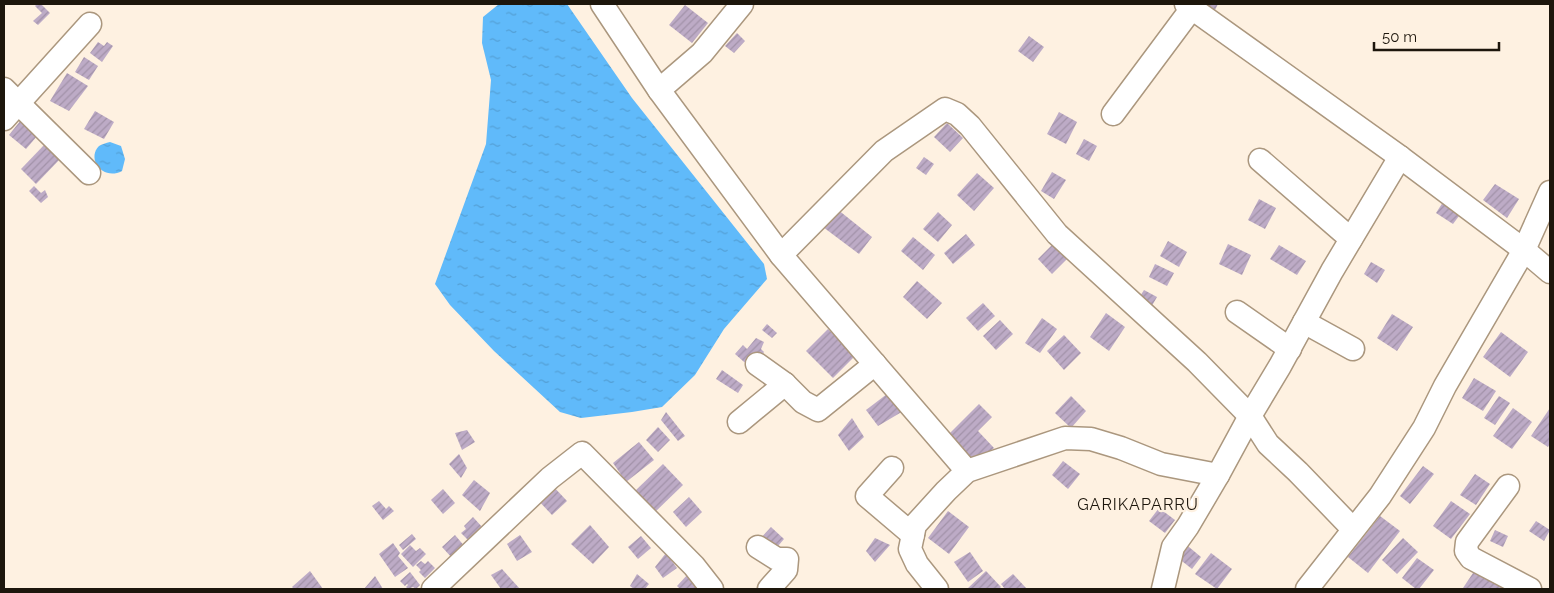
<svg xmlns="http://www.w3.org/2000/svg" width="1554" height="593" font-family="Raleway,sans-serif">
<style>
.water{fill:url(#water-ripples)}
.building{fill:url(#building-hatch)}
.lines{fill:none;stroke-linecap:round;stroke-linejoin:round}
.minor-casing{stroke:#ab977e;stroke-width:25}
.minor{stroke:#fff;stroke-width:22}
.labels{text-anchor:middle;stroke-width:4.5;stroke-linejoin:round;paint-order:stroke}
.quarter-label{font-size:16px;letter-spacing:1px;fill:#1d160c;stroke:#fef1e1}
</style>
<defs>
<pattern id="water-ripples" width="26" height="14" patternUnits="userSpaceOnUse" patternTransform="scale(1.25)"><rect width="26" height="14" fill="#60bafa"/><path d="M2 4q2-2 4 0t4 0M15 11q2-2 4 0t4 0" fill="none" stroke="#539fd5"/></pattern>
<pattern id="building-hatch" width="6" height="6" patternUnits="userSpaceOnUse" patternTransform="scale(1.25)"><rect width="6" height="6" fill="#bdabc6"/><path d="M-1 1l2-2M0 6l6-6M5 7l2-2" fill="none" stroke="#a292a9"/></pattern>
</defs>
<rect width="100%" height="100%" fill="#fef1e1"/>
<g class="water">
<polygon points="499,4 567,4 632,98 764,264 767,279 724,329 695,375 662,407 632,412 581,418 560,412 494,351 450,305 435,284 486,144 491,80 482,43 483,17"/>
<path d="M110,142l11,4 4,13 -3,12c-19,10 -36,-12 -23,-25 3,-2 7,-3 11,-4z"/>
</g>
<g class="building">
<polygon points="37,4 41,4 50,13 38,25 33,21 42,13 35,6"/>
<polygon points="1202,4 1218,4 1215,10"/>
<polygon points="685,5 708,23 692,43 669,25"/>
<polygon points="737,33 745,41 734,53 725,46"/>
<polygon points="1029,36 1044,47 1033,62 1018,51"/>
<polygon points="98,42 104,46 107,42 113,46 102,62 90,53"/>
<polygon points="84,57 98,66 89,80 75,72"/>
<polygon points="67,73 88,86 69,111 50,101"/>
<polygon points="95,111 114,122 104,139 84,129"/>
<polygon points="1059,112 1077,122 1066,144 1047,134"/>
<polygon points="21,120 38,135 26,149 9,135"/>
<polygon points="947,123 963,138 950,152 934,137"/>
<polygon points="1084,139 1097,146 1089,161 1076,154"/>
<polygon points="46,143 61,158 36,184 21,169"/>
<polygon points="924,157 934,164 926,175 916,168"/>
<polygon points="1052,172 1066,180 1054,199 1041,191"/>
<polygon points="977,173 994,188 974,211 957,195"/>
<polygon points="1495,184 1519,199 1507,218 1483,200"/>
<polygon points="34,186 41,193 45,190 48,197 41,203 29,191"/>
<polygon points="1259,199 1276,208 1265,229 1248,220"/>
<polygon points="1445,199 1462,212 1453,224 1436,213"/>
<polygon points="837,209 872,237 859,254 823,227"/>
<polygon points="938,212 952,225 938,242 923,229"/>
<polygon points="966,234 975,245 953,264 944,253"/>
<polygon points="913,237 935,255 923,270 901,251"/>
<polygon points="1168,241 1187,252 1179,267 1160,256"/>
<polygon points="1053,244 1067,259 1052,274 1038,259"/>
<polygon points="1228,244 1251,255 1242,275 1219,264"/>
<polygon points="1279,245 1306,261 1297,275 1270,259"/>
<polygon points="1371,262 1385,270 1377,283 1364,274"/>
<polygon points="1155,264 1174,273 1167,286 1149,277"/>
<polygon points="917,281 942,303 927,319 903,297"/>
<polygon points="1144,290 1157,297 1150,309 1137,301"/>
<polygon points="983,303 995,316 978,331 966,318"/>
<polygon points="1106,313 1125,327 1109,351 1090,337"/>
<polygon points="1392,314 1413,327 1397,351 1377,338"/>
<polygon points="1042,318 1057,329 1040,353 1025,343"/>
<polygon points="1000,320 1013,334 996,350 983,336"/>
<polygon points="767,324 777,333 772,338 762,330"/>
<polygon points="828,329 855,356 833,378 806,351"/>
<polygon points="1501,332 1528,352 1510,377 1483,357"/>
<polygon points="1064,335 1081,353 1064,370 1047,351"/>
<polygon points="756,338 764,342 761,349 764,352 751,368 735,354 743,345 747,349"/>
<polygon points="722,370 743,385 738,393 716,379"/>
<polygon points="1474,378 1496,391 1483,411 1462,398"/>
<polygon points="887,394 905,410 878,426 866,410"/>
<polygon points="1071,396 1086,411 1071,428 1055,413"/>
<polygon points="1499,396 1510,403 1495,425 1484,418"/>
<polygon points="979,404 992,417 978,431 994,448 975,466 949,434"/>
<polygon points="1513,408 1532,422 1512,449 1493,436"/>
<polygon points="1550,408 1550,443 1548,447 1531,436"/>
<polygon points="666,412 685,436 678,441 661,420"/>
<polygon points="852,418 864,437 849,451 838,435"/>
<polygon points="658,427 670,440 658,452 646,440"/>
<polygon points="467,430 475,442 462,450 455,433"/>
<polygon points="639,442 654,460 626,482 613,463"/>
<polygon points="459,454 467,468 461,478 449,464"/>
<polygon points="1063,461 1080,474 1068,489 1052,475"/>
<polygon points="663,464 683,485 653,514 633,493"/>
<polygon points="1423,466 1434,474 1410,504 1400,496"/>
<polygon points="1475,474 1490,484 1476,505 1460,495"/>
<polygon points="474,480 490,493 480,511 462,495"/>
<polygon points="551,484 567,501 552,515 535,497"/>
<polygon points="443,489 455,503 443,514 431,500"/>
<polygon points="689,497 702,512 686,527 673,512"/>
<polygon points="379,501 386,509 389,506 394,511 383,520 372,506"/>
<polygon points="1451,501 1470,514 1451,539 1433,526"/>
<polygon points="1159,508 1175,520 1165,533 1149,521"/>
<polygon points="948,511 969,527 949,554 928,538"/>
<polygon points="1380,516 1400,531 1368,573 1348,557"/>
<polygon points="473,517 483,528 469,541 461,533 466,529 464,526"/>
<polygon points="1536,521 1550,530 1544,541 1529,531"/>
<polygon points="590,525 609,547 593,564 571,544"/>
<polygon points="771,527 784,539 773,552 760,539"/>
<polygon points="1495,530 1508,536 1503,547 1490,541"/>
<polygon points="412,534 416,539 403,550 399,545"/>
<polygon points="455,535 466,548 453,559 442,547"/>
<polygon points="520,535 532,552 517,561 507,544"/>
<polygon points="641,536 651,548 638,559 628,547"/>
<polygon points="875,538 890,545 875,562 866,551"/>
<polygon points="1403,538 1418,552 1397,574 1382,560"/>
<polygon points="1183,542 1201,557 1192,569 1173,554"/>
<polygon points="393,543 400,553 398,556 408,568 395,577 379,554"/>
<polygon points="410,545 416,551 420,548 426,554 413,567 401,554"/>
<polygon points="970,552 983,571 968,582 954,562"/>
<polygon points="666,553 677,568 663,578 655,567"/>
<polygon points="1211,553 1232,569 1217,589 1195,574"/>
<polygon points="1417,558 1434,570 1419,589 1416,589 1402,578"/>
<polygon points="421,561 425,564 428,561 435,568 425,578 419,572 421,570 416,565"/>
<polygon points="1477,567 1504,585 1501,589 1465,589 1463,588"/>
<polygon points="502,569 520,589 501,589 491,575"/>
<polygon points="310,571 323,589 294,589 292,587"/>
<polygon points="986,571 1001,587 999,589 967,589"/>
<polygon points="410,572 420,585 416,589 413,587 408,589 406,587 408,585 407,584 405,586 400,581"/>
<polygon points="689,573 700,589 680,589 677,586"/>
<polygon points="637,574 649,584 645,589 634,589 630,586"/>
<polygon points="1013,574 1027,589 1005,589 1001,584"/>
<polygon points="375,576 383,589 364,589"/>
</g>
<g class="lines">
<g class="minor-casing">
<g id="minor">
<polyline points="602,4 659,90 781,255 967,471"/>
<polyline points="1186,4 1400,157 1524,250 1550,272"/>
<polyline points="4,89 89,173"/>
<polyline points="659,90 702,53 742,4"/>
<polyline points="1113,114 1192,8"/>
<polyline points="4,119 90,24"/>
<polyline points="1260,160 1351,239"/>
<polyline points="781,255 884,151 945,109 957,114 970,126 1057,234 1197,362 1250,416 1268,444 1298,472 1353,529"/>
<polyline points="1237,312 1290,349"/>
<polyline points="1304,322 1353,349"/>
<polyline points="757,364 785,384 803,402 818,410 875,364"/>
<polyline points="739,422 785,384"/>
<polyline points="892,468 867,496 913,535"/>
<polyline points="1508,486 1467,542 1466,551 1471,558 1530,589"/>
<polyline points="758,547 777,559 787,559 786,570 769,589"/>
<polyline points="433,589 550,478 582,453 694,566 712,589"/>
<polyline points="937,589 917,564 910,549 915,525 946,491 967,471 1065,438 1091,439 1121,448 1161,464 1218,475"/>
<polyline points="1163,589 1173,547 1188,526 1218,475 1250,416 1280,366 1332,271 1400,157"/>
<polyline points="1307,589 1380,496 1424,428 1445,386 1524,250 1550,192"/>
</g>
</g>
<use href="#minor" class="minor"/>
</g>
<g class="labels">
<g class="quarter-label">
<text x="1138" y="510">GARIKAPARRU</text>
</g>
</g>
<rect width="1554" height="593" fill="none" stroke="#1d160c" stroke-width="10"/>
<path d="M1374 42v8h125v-8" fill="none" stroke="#1d160c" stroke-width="2.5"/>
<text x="1382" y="42" font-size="15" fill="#1d160c" stroke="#fef1e1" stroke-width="4" paint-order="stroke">50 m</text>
</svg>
